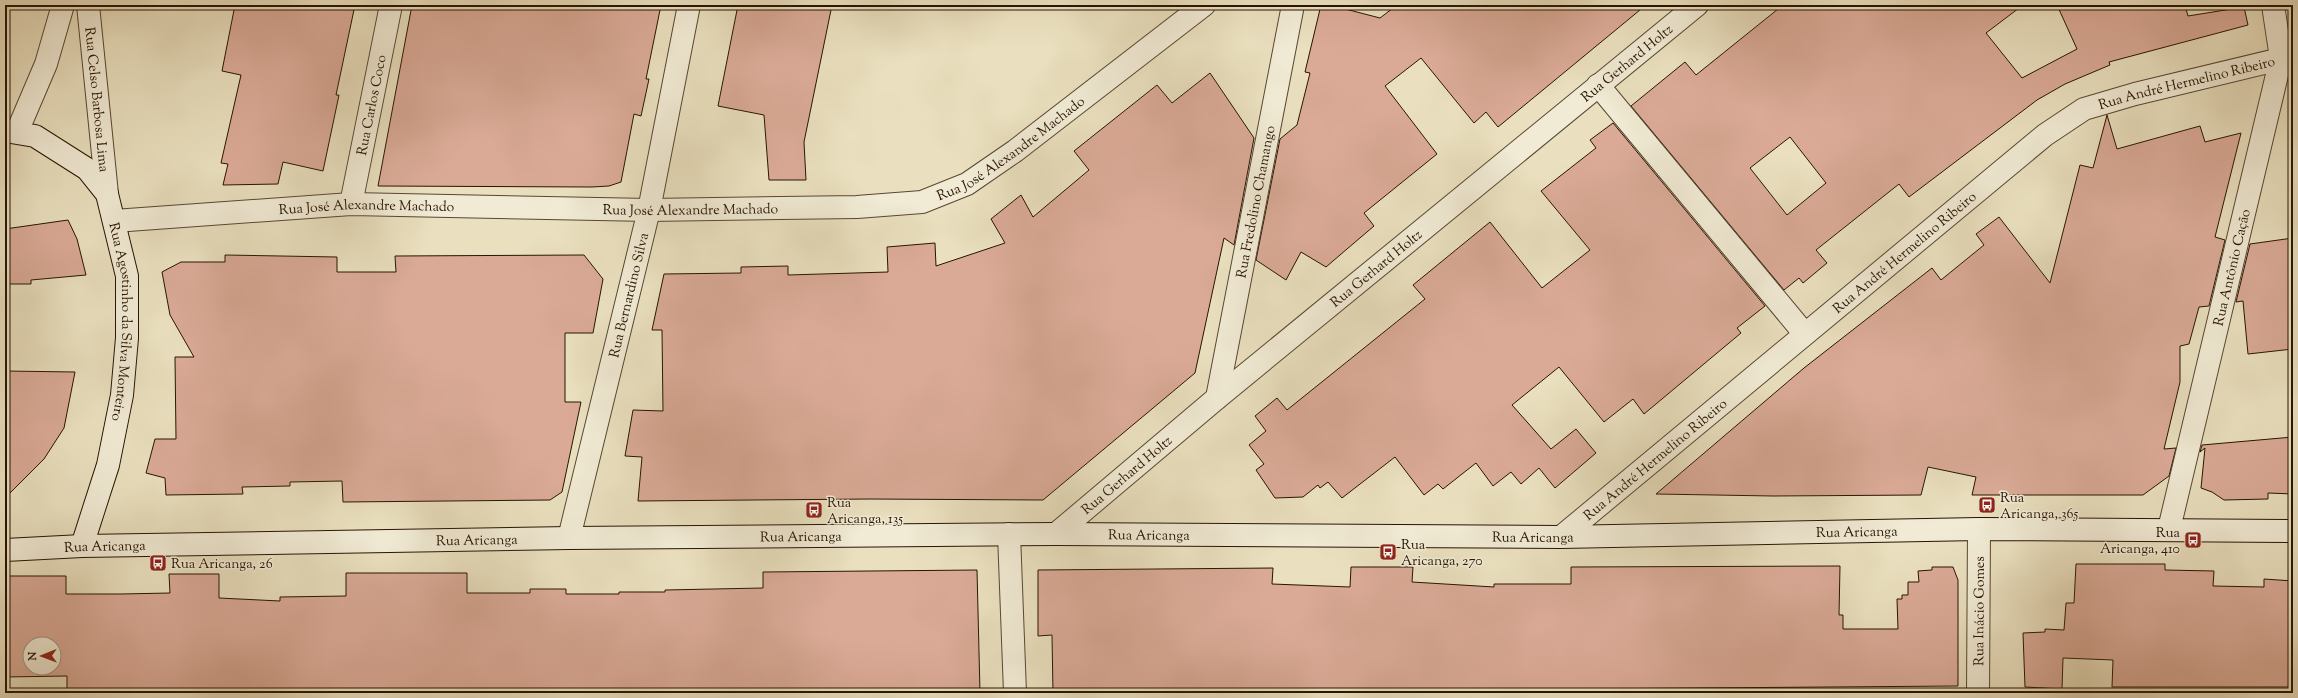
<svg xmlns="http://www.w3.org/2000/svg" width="2298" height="698" font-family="'Sorts Mill Goudy',serif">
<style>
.building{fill:#daaa97;stroke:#271403;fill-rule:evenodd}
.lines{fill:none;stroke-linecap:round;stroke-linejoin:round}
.street-casing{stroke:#584732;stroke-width:24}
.secondary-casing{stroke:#271403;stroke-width:24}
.street{stroke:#f1ebd5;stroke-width:22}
.secondary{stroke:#f1ebd5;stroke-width:22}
.labels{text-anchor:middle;stroke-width:3;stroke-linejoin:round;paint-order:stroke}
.street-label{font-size:14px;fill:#271403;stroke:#f1ebd5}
.poi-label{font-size:14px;fill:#271403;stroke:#f1ebd5;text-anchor:start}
</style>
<rect width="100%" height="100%" fill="#eae0bf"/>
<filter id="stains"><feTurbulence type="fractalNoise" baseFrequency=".005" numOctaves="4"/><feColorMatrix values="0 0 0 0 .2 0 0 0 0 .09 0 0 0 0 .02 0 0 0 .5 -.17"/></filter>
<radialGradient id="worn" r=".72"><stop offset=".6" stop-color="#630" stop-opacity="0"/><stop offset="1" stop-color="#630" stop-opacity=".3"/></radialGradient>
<g class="building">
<polygon points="235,5 355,5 336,95 339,95 323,171 283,162 278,184 223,185 228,164 221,163 241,75 222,71"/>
<polygon points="412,5 661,5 646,79 649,79 641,116 634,114 621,182 609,186 592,187 378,186"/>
<polygon points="738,5 832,5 804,142 806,180 769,180 764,115 718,106"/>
<polygon points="1321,5 1330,5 1380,18 1397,5 1646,5 1498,127 1486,112 1474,123 1421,58 1385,86 1437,154 1364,213 1374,226 1347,249 1326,267 1301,252 1286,280 1256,260 1280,139 1297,125 1310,73 1305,72"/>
<path d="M1783,5h240l-37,28 36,45 55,-29 -20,-44h128l3,11 56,-9 4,18 -139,37 1,3 -45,19 -28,16 -128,97 -10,-13 -83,66 11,13 -24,20 -4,-5 -15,12 -153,-184 54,-44 11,13zM1790,137l36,46 -39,32 -37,-47z"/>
<polygon points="1210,73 1254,138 1234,245 1224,238 1195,373 1043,500 870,499 638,501 642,457 625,456 633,410 663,411 662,330 652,330 664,274 741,273 741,267 788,266 788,275 888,272 887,247 935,243 936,266 1005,243 991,219 1021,195 1033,217 1089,170 1074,151 1157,85 1172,103"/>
<polygon points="2107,115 2117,149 2200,126 2205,142 2241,133 2215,237 2225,240 2209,306 2199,307 2189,344 2180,346 2180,382 2164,449 2176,448 2169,476 2143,495 1972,495 1976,477 1928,467 1921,495 1773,496 1656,494 1804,368 1932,268 1941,280 1984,245 1976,234 1999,217 2050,283 2080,165 2093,168"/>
<polygon points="1613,123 1765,306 1737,328 1741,333 1644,414 1633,399 1604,422 1559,367 1512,405 1551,449 1576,429 1596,453 1555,488 1539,468 1521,484 1511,472 1493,486 1476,463 1443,489 1438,484 1424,495 1395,457 1342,498 1328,482 1320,488 1318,485 1303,497 1275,498 1256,470 1264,464 1249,445 1266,431 1255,416 1277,398 1287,410 1425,299 1413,285 1490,222 1542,288 1590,250 1541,191 1596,148 1590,140"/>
<polygon points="68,220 77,239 86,275 31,280 31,284 5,284 5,229"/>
<polygon points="2293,238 2293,349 2248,354 2243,301 2236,302 2250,244"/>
<polygon points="225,255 337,257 337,272 396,272 395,256 584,255 603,279 593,333 565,333 565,402 581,402 562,492 550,500 343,502 342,481 290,482 290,486 242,487 243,494 166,495 165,478 146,473 155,439 176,439 175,357 194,357 170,315 162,272 181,262 225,262"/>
<polygon points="5,371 75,372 64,428 44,459 5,498"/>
<polygon points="2293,437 2293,494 2268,493 2268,499 2224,500 2212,492 2201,488 2205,448 2200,452 2202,445"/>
<polygon points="2076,564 2165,564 2165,570 2214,571 2213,586 2264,587 2264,579 2293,581 2293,687 2112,687 2113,660 2063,658 2062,689 2025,687 2023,633 2045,632 2045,629 2064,630 2066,603 2074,603"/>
<polygon points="1840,566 1839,615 1843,615 1843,629 1898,629 1897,599 1902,599 1902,595 1908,595 1908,582 1919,582 1918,571 1932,570 1932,567 1953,567 1958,580 1958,686 1053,693 1052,635 1038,636 1038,570 1273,568 1272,584 1350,587 1351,567 1413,567 1412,582 1494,587 1494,584 1571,584 1571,567"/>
<path d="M977,570l3,123h-913v-17l-62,1v-101h61v18h55l49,-1 -1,-19h50v24l61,3v-4l66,-1v-23h121v20h63v-4h36v5h53v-2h46v-2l98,-2v-16zM30,644h24v24h-24z"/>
</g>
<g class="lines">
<g class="street-casing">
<g id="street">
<path id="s1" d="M88,5l19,189"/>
<polyline points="1598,85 1804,333"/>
<polyline points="17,132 46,64 63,5"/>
<path id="s2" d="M351,204l40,-199"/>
<path id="s3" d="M114,221l237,-17 298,6 208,-3 65,-5 45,-18 48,-33 189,-146"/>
<path id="s4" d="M1217,398l76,-393"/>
<path id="s5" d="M2169,529l112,-471 -8,-53"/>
<polyline points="1009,534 1015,693"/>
<path id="s6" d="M1056,534l161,-136 480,-393"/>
<path id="s7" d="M1561,537l484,-402 39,-26 51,-15 158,-38"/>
<path id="s8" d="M569,538l80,-328 40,-205"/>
<path id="s9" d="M1978,693l1,-164"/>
</g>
</g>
<g class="secondary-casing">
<g id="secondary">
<path id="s10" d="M5,131l30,5 52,33 20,25 20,82v62l-5,57 -14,70 -26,81"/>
<path id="s11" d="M5,550l77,-4 487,-8 487,-4 505,3 418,-8 314,2"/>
</g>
</g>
<use href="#street" class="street"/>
<use href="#secondary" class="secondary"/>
</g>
<defs>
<g id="bus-square" transform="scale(0.9)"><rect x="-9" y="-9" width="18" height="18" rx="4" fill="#8f2418" stroke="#f1ebd5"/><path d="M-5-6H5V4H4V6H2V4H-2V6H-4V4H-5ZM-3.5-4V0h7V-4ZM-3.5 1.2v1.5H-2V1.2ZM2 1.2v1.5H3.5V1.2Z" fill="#fff"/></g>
</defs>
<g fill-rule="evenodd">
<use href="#bus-square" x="1987" y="505"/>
<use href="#bus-square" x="814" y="510"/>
<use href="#bus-square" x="2193" y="540"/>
<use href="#bus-square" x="1388" y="552"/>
<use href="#bus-square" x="158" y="563"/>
</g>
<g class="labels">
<g class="street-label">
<text dy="5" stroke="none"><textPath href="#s6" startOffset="740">Rua Gerhard Holtz</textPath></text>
<text dy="5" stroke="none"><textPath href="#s7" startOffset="782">Rua André Hermelino Ribeiro</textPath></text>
<text dy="5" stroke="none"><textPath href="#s1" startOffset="95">Rua Celso Barbosa Lima</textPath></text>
<text dy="5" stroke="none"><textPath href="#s2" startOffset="101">Rua Carlos Coco</textPath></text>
<text dy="5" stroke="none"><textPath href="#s3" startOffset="913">Rua José Alexandre Machado</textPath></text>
<text dy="5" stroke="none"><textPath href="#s4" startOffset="200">Rua Fredolino Chamango</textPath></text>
<text dy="5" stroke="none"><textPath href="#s3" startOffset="253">Rua José Alexandre Machado</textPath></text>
<text dy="5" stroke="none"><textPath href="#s3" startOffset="577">Rua José Alexandre Machado</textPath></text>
<text dy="5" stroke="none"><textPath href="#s7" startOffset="446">Rua André Hermelino Ribeiro</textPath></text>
<text dy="5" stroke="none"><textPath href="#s6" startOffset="416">Rua Gerhard Holtz</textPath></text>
<text dy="5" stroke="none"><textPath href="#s5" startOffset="269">Rua Antônio Cação</textPath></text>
<text dy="5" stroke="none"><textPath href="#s8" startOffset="250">Rua Bernardino Silva</textPath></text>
<text dy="5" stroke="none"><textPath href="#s10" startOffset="254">Rua Agostinho da Silva Monteiro</textPath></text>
<text dy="5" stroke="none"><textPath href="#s7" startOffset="122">Rua André Hermelino Ribeiro</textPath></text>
<text dy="5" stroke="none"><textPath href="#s6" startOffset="92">Rua Gerhard Holtz</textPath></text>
<text dy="5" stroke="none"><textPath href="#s11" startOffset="1852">Rua Aricanga</textPath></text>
<text dy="5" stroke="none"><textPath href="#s11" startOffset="1144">Rua Aricanga</textPath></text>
<text dy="5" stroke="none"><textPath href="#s11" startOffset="796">Rua Aricanga</textPath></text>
<text dy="5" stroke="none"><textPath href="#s11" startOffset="1528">Rua Aricanga</textPath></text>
<text dy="5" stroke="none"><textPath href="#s11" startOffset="472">Rua Aricanga</textPath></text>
<text dy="5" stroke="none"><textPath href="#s11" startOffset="100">Rua Aricanga</textPath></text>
<text dy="5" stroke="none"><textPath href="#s9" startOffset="82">Rua Inácio Gomes</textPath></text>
</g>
<g class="poi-label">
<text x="2000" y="502">Rua<tspan x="2000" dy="16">Aricanga, 365</tspan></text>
<text x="827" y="507">Rua<tspan x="827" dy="16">Aricanga, 135</tspan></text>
<text x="2180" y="537" text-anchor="end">Rua<tspan x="2180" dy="16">Aricanga, 410</tspan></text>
<text x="1401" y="549">Rua<tspan x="1401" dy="16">Aricanga, 270</tspan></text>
<text x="171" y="568">Rua Aricanga, 26</text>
</g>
</g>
<rect width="2298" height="698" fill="none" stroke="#eae0bf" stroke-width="20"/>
<rect x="6" y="6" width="2286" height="686" fill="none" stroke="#271403" stroke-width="2"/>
<rect x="10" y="10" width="2278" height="678" fill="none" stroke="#271403"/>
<g transform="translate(42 656) rotate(269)"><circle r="19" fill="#f1ebd5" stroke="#a09581"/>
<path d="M0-3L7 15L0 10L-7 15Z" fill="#8f2418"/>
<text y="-6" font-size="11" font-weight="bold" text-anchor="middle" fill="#271403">N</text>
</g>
<rect width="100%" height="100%" filter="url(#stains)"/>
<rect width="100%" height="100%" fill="url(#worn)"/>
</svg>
